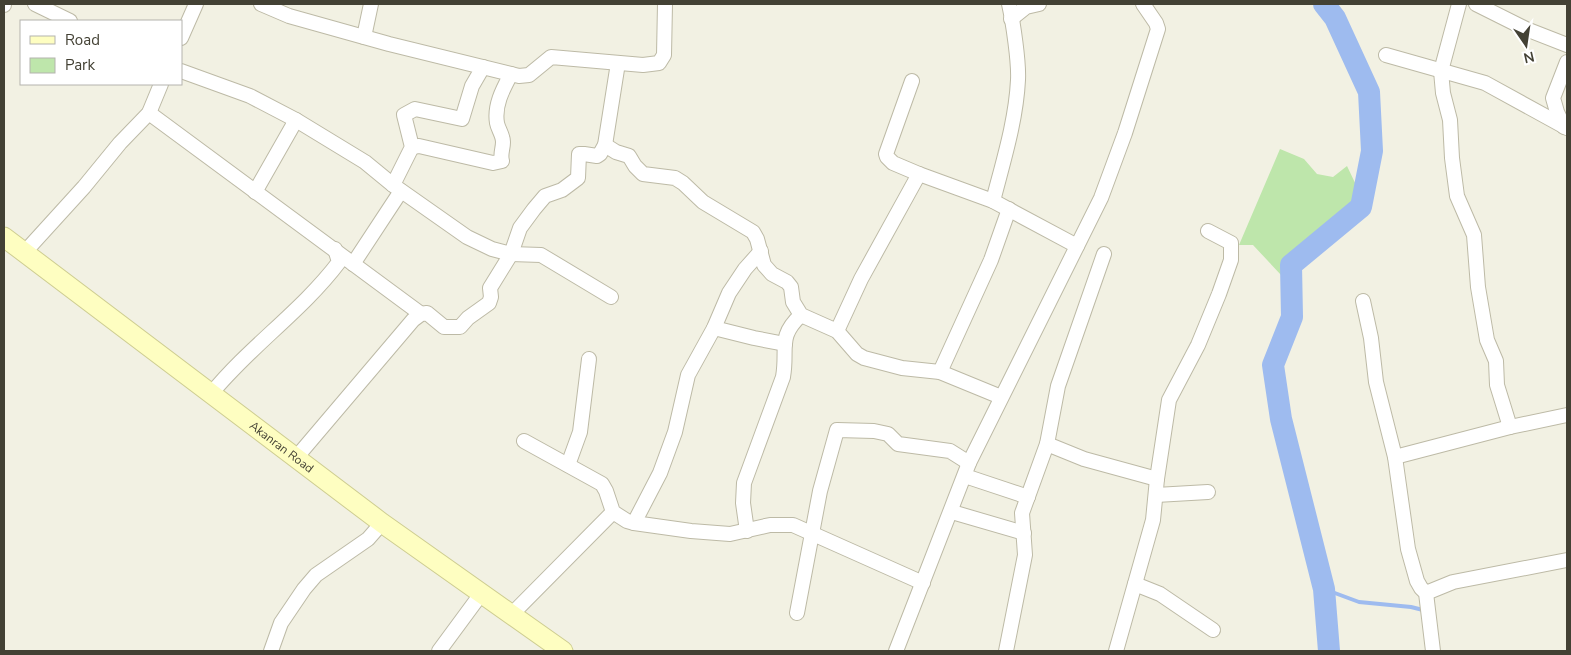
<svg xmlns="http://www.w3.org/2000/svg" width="1571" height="655" font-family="'Nunito Sans',sans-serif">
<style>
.green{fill:#bee6ab}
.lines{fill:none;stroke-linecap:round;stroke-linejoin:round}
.stream{stroke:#9ebbef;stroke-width:4}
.river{stroke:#9ebbef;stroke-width:22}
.minor-casing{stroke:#bdbaa6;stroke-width:16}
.secondary-casing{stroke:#cecd91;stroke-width:21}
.minor{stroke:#fff;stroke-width:14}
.secondary{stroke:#fefec1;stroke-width:19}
.labels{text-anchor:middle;stroke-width:4;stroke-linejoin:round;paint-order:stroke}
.street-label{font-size:12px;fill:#434134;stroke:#fff}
</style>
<rect width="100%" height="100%" fill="#f2f1e3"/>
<polygon class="green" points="1280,149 1304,159 1317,174 1333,177 1347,166 1357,187 1356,206 1281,275 1253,245 1239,245"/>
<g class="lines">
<polyline class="stream" points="1324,589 1359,602 1411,607 1423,610 1424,612"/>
<polyline class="river" points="1324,4 1335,18 1369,92 1372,151 1361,207 1291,265 1292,317 1273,365 1281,419 1324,589 1329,651"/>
<g class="minor-casing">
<g id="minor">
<polyline points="35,4 70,21"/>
<polyline points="261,4 289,16 389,44 519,76 529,75 551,57 643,65 659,63 664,55 665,4"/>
<polyline points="1459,4 1441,71 1443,93 1450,120 1452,158 1457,196 1474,235 1478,287 1487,340 1496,361 1497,385 1510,427"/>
<polyline points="1476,4 1526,29 1567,45"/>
<polyline points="4,5 4,4"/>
<polyline points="1011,19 1026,7 1039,4"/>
<polyline points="364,37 371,4"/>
<polyline points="181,38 196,4"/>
<polyline points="1386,55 1485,83 1567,128"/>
<polyline points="181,71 250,96 296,120 365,162 393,185 467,237 492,249 511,254 541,255 611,297"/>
<polyline points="912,81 886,154 887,157 893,163 919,174 993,201 1077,246"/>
<polyline points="149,113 421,314"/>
<polyline points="1564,127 1557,112 1553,98 1567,62"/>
<polyline points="605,145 616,152 629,156 635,166 643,174 675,178 683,183 703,202 753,232 757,239 764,265 772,274 787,282 791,287 793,302 801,315 837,331 857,354 864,358 902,368 940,372 1001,397"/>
<path d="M412,147l7,-1 74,17 9,-2c-2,-7 1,-12 1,-19 0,-7 -5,-13 -6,-19 -3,-18 6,-34 14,-49"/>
<polyline points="393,185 412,147 404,115 415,109 462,119 472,86 483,67"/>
<polyline points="255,192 296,120"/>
<path d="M993,201c10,-39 23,-80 25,-121 1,-18 -5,-58 -9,-76"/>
<polyline points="24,253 84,187 120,143 149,113 161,84"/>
<polyline points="353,264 401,191"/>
<polyline points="1363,301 1371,338 1376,382 1395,457 1408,549 1417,581 1421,588 1426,593 1433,651"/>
<polyline points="714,328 754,338 785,344"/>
<polyline points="837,331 861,279 919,174"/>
<polyline points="940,372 991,260 1009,209"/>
<path d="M211,394c39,-48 91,-83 128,-132l-4,-13"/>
<polyline points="524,441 602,484 606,491 613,512 627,521 634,523 691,531 730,534 770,525 793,525 923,583"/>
<polyline points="1047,444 1084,459 1157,479"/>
<polyline points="1395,457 1510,427 1567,415"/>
<polyline points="295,459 413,320 421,314 427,313 444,327 460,327 468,318 489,303 491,297 490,288 511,254 520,228 534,209 545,196 562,190 578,178 579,154 584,154 597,156 600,154 605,145 618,63"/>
<polyline points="568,465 580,432 589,359"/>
<polyline points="965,476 1028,497"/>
<polyline points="1156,495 1208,492"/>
<polyline points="952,512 1024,533"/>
<polyline points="634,523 660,473 675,432 688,375 714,328 729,293 745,269 761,251"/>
<path d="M747,531l-4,-28 1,-20 39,-106c5,-28 -6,-40 18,-62"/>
<polyline points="1135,584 1160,594 1213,630"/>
<polyline points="1426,593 1453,582 1567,560"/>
<polyline points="797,613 820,491 837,430 874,431 888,434 898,444 950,451 969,463"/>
<polyline points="512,614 613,512"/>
<polyline points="271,651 281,623 304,589 316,575 368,539 382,523"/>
<polyline points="439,651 481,594"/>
<polyline points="896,651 969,463 1101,198 1125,133 1158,29 1156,23 1143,4"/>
<polyline points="1006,651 1025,555 1022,513 1047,444 1058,386 1104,254"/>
<polyline points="1116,651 1153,520 1157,479 1169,400 1198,345 1219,294 1231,260 1231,243 1208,231"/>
</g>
</g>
<g class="secondary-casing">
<g id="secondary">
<path id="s1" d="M4,237l378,286 181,128"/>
</g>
</g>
<use href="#minor" class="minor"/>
<use href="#secondary" class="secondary"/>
</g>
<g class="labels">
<g class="street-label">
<text dy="4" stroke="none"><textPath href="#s1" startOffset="348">Akanran Road</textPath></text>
</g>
</g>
<rect width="1571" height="655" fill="none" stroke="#434134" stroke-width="10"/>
<rect x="20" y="20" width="162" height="65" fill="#ffffff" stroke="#b4b3ae"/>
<rect x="30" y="36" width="25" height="8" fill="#fefec1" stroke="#b4b3ae"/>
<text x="65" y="45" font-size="15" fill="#434134">Road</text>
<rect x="30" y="58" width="25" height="15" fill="#bee6ab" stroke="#b4b3ae"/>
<text x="65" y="70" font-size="15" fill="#434134">Park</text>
<g transform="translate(1526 45) rotate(167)" stroke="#ffffff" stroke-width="4" paint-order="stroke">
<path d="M0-4L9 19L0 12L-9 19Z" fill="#434134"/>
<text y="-8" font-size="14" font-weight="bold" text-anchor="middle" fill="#434134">N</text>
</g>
</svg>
